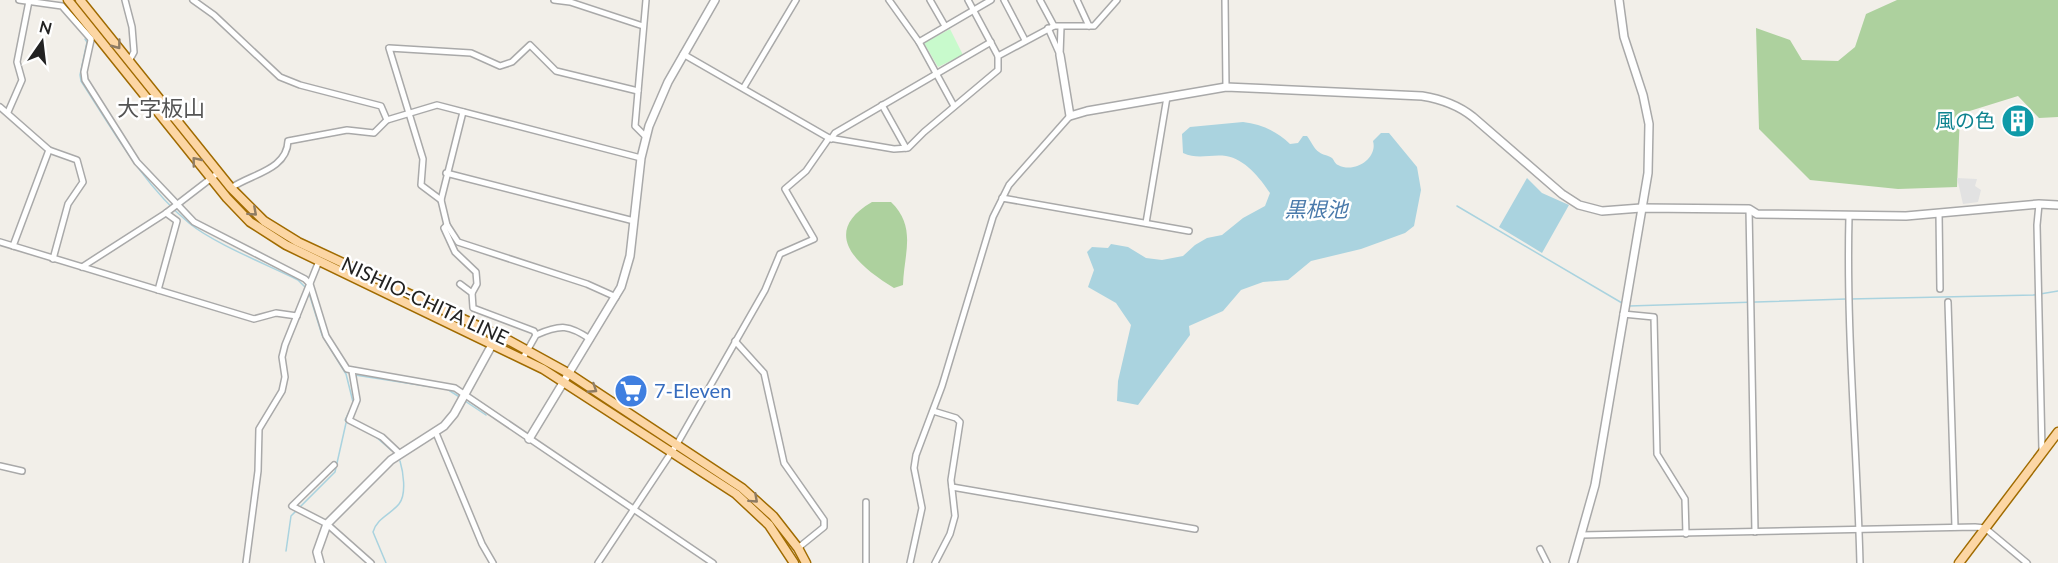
<svg xmlns="http://www.w3.org/2000/svg" width="2058" height="563" font-family="Lato,'Noto Sans JP',sans-serif">
<style>
.forest{fill:#add19e}
.park{fill:#c8facc}
.parking{fill:#e2e2e2}
.water{fill:#aad3df}
.lines{fill:none;stroke-linecap:round;stroke-linejoin:round}
.stream{stroke:#aad3df;stroke-width:1.5}
.minor-casing{stroke:#a9a9a9;stroke-width:8}
.tertiary-casing{stroke:#a9a9a9;stroke-width:10}
.primary-casing{stroke:#a06b00;stroke-width:11}
.minor{stroke:#fff;stroke-width:5}
.tertiary{stroke:#fff;stroke-width:7}
.primary{stroke:#fcd6a4;stroke-width:8}
.oneway{stroke:#8f7c63}
.labels{text-anchor:middle;stroke-width:5;stroke-linejoin:round;paint-order:stroke}
.culture-label{font-size:20px;fill:#0d838f;stroke:#fff;text-anchor:end}
.street-label{font-size:20px;fill:#222;stroke:#fff}
.shop-label{font-size:20px;fill:#366cbe;stroke:#fff;text-anchor:start}
.water-label{font-size:21px;font-style:italic;fill:#4a7aab;stroke:#fff}
.quarter-label{font-size:22px;fill:#555;stroke:#fff}
</style>
<rect width="100%" height="100%" fill="#f2efe9"/>
<g class="forest">
<polygon points="1897,0 2058,0 2058,117 2039,118 2018,96 1960,114 1957,187 1898,189 1810,180 1759,129 1756,28 1790,40 1802,60 1838,61 1855,47 1866,14"/>
<path d="M872,202h19c26,25 13,51 12,83l-9,3c-36,-22 -75,-55 -22,-86z"/>
</g>
<polygon class="park" points="950,29 963,55 938,67 924,43"/>
<polygon class="parking" points="1957,178 1977,179 1975,186 1981,190 1978,202 1963,204"/>
<g class="water">
<path d="M1243,122c18,2 34,9 47,22l8,-1 5,-7h4c4,5 7,13 12,16 3,3 9,3 13,6 2,2 3,6 6,7 17,9 40,-7 35,-24l8,-8h8l28,34 4,23 -7,36 -9,7 -44,16 -50,12 -23,19 -25,2 -22,8 -18,21 -34,15 1,9 -52,70 -21,-4 1,-20 13,-56 -15,-22 -28,-16 6,-17 -7,-18 5,-5 16,1 3,-4 17,3 18,11 16,2 21,-4 12,-11 12,-7 15,-3 21,-17 22,-12 5,-13c-10,-15 -25,-34 -44,-37 -16,-2 -28,4 -43,-3l-1,-19 8,-7z"/>
<polygon points="1527,178 1542,193 1569,205 1542,253 1499,227"/>
</g>
<g class="lines">
<g class="stream">
<path d="M85,39l2,3 -7,33 1,6c32,49 62,104 108,142 24,20 79,42 109,57l7,7"/>
<polyline points="1457,206 1622,303"/>
<polyline points="308,290 322,335 346,374 353,402"/>
<polyline points="1850,299 2034,295 2058,291"/>
<polyline points="1629,306 1846,299"/>
<polyline points="355,375 439,388"/>
<polyline points="447,389 461,398"/>
<polyline points="465,401 486,415"/>
<polyline points="349,412 345,420 353,425"/>
<polyline points="376,437 391,450"/>
<polyline points="286,551 291,516 335,472 346,423"/>
<path d="M386,563l-13,-31c4,-14 18,-18 26,-28 8,-10 4,-33 1,-43"/>
</g>
<g class="minor-casing">
<g id="minor">
<polyline points="19,0 62,6 91,39"/>
<polyline points="125,0 132,27 134,52 129,61"/>
<polyline points="193,0 214,15 280,77 300,85 381,106 387,120"/>
<polyline points="554,0 570,2 643,26"/>
<polyline points="889,0 919,42 954,106"/>
<polyline points="930,0 945,26"/>
<polyline points="968,0 998,56"/>
<polyline points="1004,0 1025,40"/>
<polyline points="1040,0 1054,26"/>
<polyline points="1077,0 1089,26"/>
<polyline points="1225,0 1226,87"/>
<polyline points="1048,28 1060,55"/>
<polyline points="91,40 84,72 85,80 137,162 194,222 305,279 310,284 326,336 347,369 455,388 713,563"/>
<polyline points="919,42 991,0"/>
<polyline points="683,54 829,138 894,149 908,148 924,132 998,70 998,56 1054,26 1094,26 1117,0"/>
<polyline points="1060,55 1061,27"/>
<polyline points="744,87 796,0"/>
<polyline points="882,105 906,148"/>
<polyline points="0,107 49,150 77,160 83,182 68,204 53,259"/>
<polyline points="8,112 22,80 17,62 29,1"/>
<polyline points="463,112 441,200 447,225 458,242 587,284 616,297"/>
<polyline points="646,137 635,126 646,0"/>
<polyline points="831,139 835,133 991,42"/>
<polyline points="446,173 634,221"/>
<path d="M231,188c20,-14 56,-18 57,-47l59,-11 27,3 13,-13 50,-15 204,53"/>
<polyline points="1002,198 1189,231"/>
<polyline points="441,200 421,185 423,159 389,48 471,53 500,66 512,62 530,45 556,71 638,91"/>
<polyline points="2039,204 2037,225 2042,450"/>
<polyline points="1749,209 1755,532"/>
<polyline points="1939,213 1940,289"/>
<path d="M1849,216c-3,116 8,231 11,347"/>
<polyline points="1146,223 1167,97"/>
<polyline points="447,225 444,228 455,252 476,272 477,284 472,293"/>
<polyline points="0,242 254,319 276,313 297,316"/>
<polyline points="13,246 49,150"/>
<polyline points="82,267 166,213 218,173"/>
<polyline points="460,284 472,293 473,308 534,331 536,335"/>
<polyline points="158,290 177,221 166,213"/>
<polyline points="1948,302 1955,527"/>
<polyline points="1623,314 1654,317 1657,454 1685,499 1686,534"/>
<polyline points="735,341 764,373 784,463 824,520 824,527 798,548"/>
<path d="M523,358l13,-23c25,-11 33,-10 54,4"/>
<polyline points="352,371 357,400 349,420 382,437 399,453"/>
<polyline points="933,411 956,418 960,422 951,480 955,516 950,534 935,563"/>
<polyline points="436,433 482,544 493,563"/>
<polyline points="334,465 292,506 327,524 371,563"/>
<polyline points="0,466 22,471"/>
<polyline points="952,487 1195,529"/>
<polyline points="866,502 866,563"/>
<polyline points="1581,535 1975,527 1985,528 2027,563"/>
<polyline points="1540,549 1547,563"/>
<polyline points="246,563 258,471 259,429 282,391 285,377 282,357 285,345 319,261"/>
<polyline points="598,563 677,444 765,290 780,254 814,239 785,189 806,171 829,138"/>
<polyline points="910,563 922,508 914,468 916,455 942,386 993,217 1009,185 1070,116"/>
</g>
</g>
<g class="tertiary-casing">
<g id="tertiary">
<path d="M1060,55l10,61 17,-5 139,-24 196,9c19,3 36,9 51,21l89,77 17,11 23,6 39,-3 108,1 8,5 149,2 133,-12 19,1"/>
<polyline points="529,439 621,287 630,256 641,158 649,126 668,82 715,0"/>
<polyline points="320,563 317,552 327,524 391,460 444,426 454,414 493,343"/>
<polyline points="1573,563 1595,485 1648,173 1649,124 1643,95 1624,37 1619,0"/>
</g>
</g>
<g class="primary-casing">
<g id="primary">
<polyline points="68,0 227,198 250,222 286,245 543,369 736,494 769,525 794,563"/>
<polyline points="80,0 231,188 264,221 298,242 508,340 568,373 742,488 773,516 798,548 806,563"/>
<polyline points="1959,563 2058,432"/>
</g>
</g>
<use href="#minor" class="minor"/>
<use href="#tertiary" class="tertiary"/>
<use href="#primary" class="primary"/>
</g>
<defs><path id="oneway-chevron" d="M-2-3.5L2.5 0L-2 3.5" fill="none" stroke-width="1.6" stroke-linecap="round" stroke-linejoin="round" transform="scale(1.5)"/></defs>
<g class="oneway">
<use href="#oneway-chevron" transform="translate(117 45) rotate(53)"/>
<use href="#oneway-chevron" transform="translate(196 161) rotate(-129)"/>
<use href="#oneway-chevron" transform="translate(253 212) rotate(42)"/>
<use href="#oneway-chevron" transform="translate(593 389) rotate(33)"/>
<use href="#oneway-chevron" transform="translate(754 499) rotate(42)"/>
</g>
<defs>
<g id="building-disc" transform="scale(1.725)"><circle r="9.5" fill="#0f9aa8" stroke="#fff"/><path d="M-4-6H4V6H1V3H-1V6H-4ZM-2.5-4.3h1.7v1.8h-1.7ZM.8-4.3h1.7v1.8H.8ZM-2.5-1h1.7V.8h-1.7ZM.8-1h1.7V.8H.8Z" fill="#fff"/></g>
<g id="supermarket-disc" transform="scale(1.725)"><circle r="9.5" fill="#3f7fe0" stroke="#fff"/><path d="M-6-5.5h2.5l.6 2H6L4.5 2H-2.5L-4.4-4H-6ZM-1.5 3.2a1.3 1.3 0 1 0 .1 0ZM3 3.2a1.3 1.3 0 1 0 .1 0Z" fill="#fff"/></g>
</defs>
<g fill-rule="evenodd">
<use href="#building-disc" x="2018" y="121"/>
<use href="#supermarket-disc" x="631" y="391"/>
</g>
<g class="labels">
<g class="culture-label">
<text x="1995" y="128">風の色</text>
</g>
<g class="street-label">
<text transform="translate(425 301) rotate(25)" y="7">NISHIO-CHITA LINE</text>
</g>
<g class="shop-label">
<text x="654" y="398">7-Eleven</text>
</g>
<g class="water-label">
<text x="1316" y="217">黒根池</text>
</g>
<g class="quarter-label">
<text x="161" y="116">大字板山</text>
</g>
</g>
<g transform="translate(42 42) rotate(14)" stroke="#ffffff" stroke-width="4.5" paint-order="stroke">
<path d="M0-4.5L10 22L0 15L-10 22Z" fill="#222222"/>
<text y="-9" font-size="16" font-weight="bold" text-anchor="middle" fill="#222222">N</text>
</g>
</svg>
